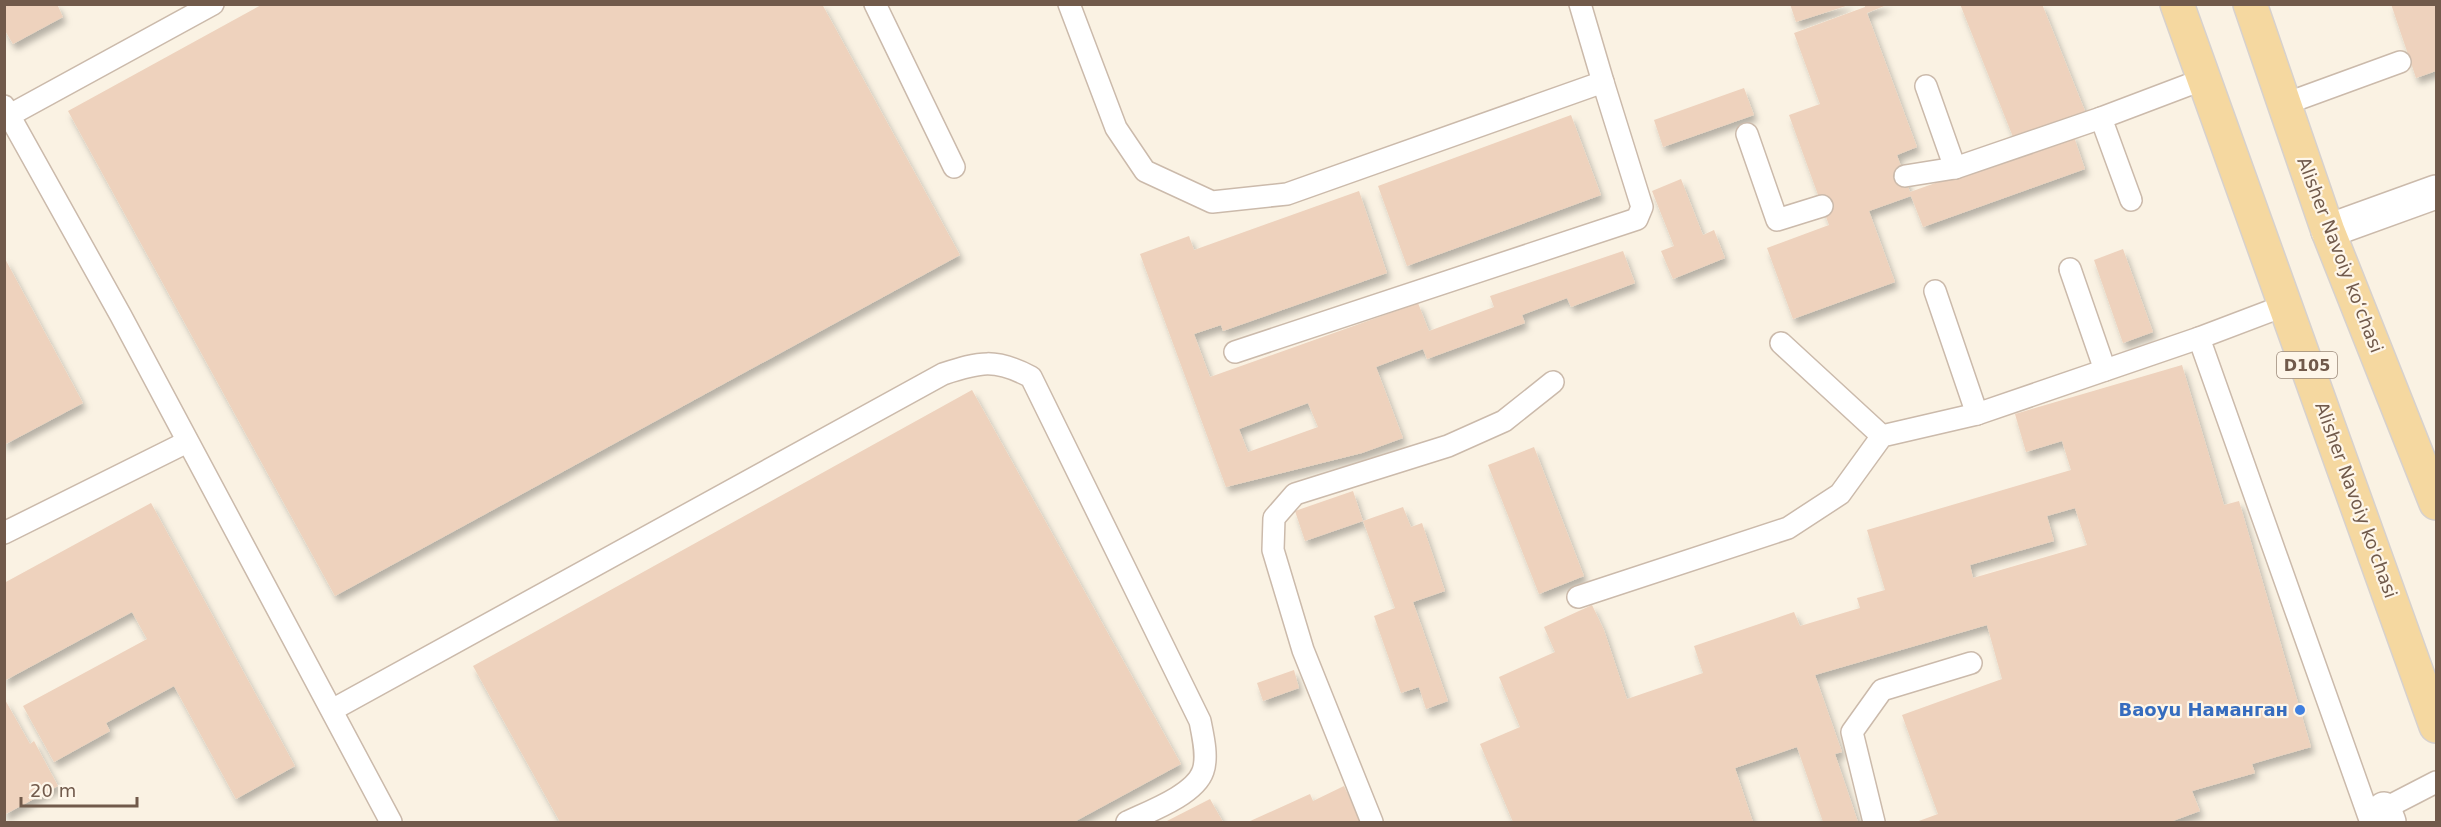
<svg xmlns="http://www.w3.org/2000/svg" width="2441" height="827" font-family="'DejaVu Sans',sans-serif">
<style>
.building{fill:#eed2bd;fill-rule:evenodd;filter:url(#shadow)}
.lines{fill:none;stroke-linecap:round;stroke-linejoin:round}
.lane-casing{stroke:#cbbaab;stroke-width:24}
.street-casing{stroke:#cbbaab;stroke-width:36}
.primary-casing{stroke:#d7d1cd;stroke-width:36}
.lane{stroke:#fff;stroke-width:21}
.street{stroke:#fff;stroke-width:33}
.primary{stroke:#f5d8a0;stroke-width:33}
.shop-dot{fill:#3f7fe0;stroke:#fef6e9;stroke-width:2}
.labels{text-anchor:middle;stroke-width:4.5;stroke-linejoin:round;paint-order:stroke}
.shield{fill:#fef6e9;stroke:#9b897a;stroke-width:1.5}
.shield-label{font-size:16px;font-weight:bold;fill:#715a4b}
.street-label{font-size:18px;fill:#715a4b;stroke:#fef6e9}
.shop-label{font-size:18px;font-weight:bold;fill:#366cbe;stroke:#fef6e9;text-anchor:end}
</style>
<defs>
<filter id="shadow"><feDropShadow dx="3.5" dy="6" stdDeviation="3" flood-color="#0004"/></filter>
</defs>
<rect width="100%" height="100%" fill="#faf2e3"/>
<g class="building">
<polygon points="4,4 57,4 63,17 13,44 4,29"/>
<polygon points="263,4 822,4 960,255 335,596 68,111"/>
<polygon points="1790,4 1849,4 1849,5 1796,22"/>
<polygon points="1865,4 1889,4 1867,13 1917,147 1897,155 1910,192 2073,134 2085,169 1923,227 1911,196 1869,211 1895,282 1793,319 1767,248 1829,225 1789,115 1820,104 1794,33 1865,7"/>
<polygon points="1960,4 2042,4 2087,116 2015,142"/>
<polygon points="2391,4 2436,4 2436,71 2416,78"/>
<polygon points="1744,88 1754,115 1663,147 1654,120"/>
<polygon points="1571,115 1601,195 1407,266 1378,186"/>
<polygon points="1681,179 1703,235 1714,230 1725,258 1673,279 1661,251 1674,246 1652,191"/>
<path d="M1359,191l28,82 -164,58 -2,-6 -27,9 16,43 208,-74 11,28 65,-24 -4,-11 133,-45 12,32 -64,24 -4,-9 -45,17 3,8 -98,36 -4,-10 -47,18 27,71 -41,15 -136,34 -86,-233 49,-18 5,14zM1308,403l10,24 -70,25 -9,-23z"/>
<polygon points="2123,249 2153,332 2123,343 2094,260"/>
<polygon points="4,257 83,403 4,445"/>
<path d="M2182,365l42,140 15,-4 72,246 -59,17 3,9 -63,18 8,20 -30,11h-254l22,-8 -36,-99 100,-36 -15,-54 -172,50 27,77 -7,2 23,68h-35l-26,-75 -62,21 18,54h-240l-33,-78 40,-17 -21,-50 56,-25 -11,-25 48,-22 12,25 23,69 76,-26 -9,-27 100,-34 6,14 60,-18 -3,-10 28,-8 -18,-60 204,-60 -9,-29 -36,11 -11,-38zM2075,508l12,37 -114,33 -3,-13 84,-24 -7,-25z"/>
<polygon points="972,390 1181,764 1074,822 560,822 473,666"/>
<polygon points="1534,447 1584,576 1539,594 1488,465"/>
<polygon points="1353,491 1363,521 1305,541 1295,511"/>
<polygon points="151,503 295,766 236,799 174,686 106,723 110,731 54,762 23,706 147,639 132,612 4,681 4,583"/>
<polygon points="1403,507 1411,527 1422,523 1445,591 1413,602 1448,701 1426,709 1419,687 1401,693 1374,616 1395,608 1363,521"/>
<polygon points="1294,670 1299,688 1263,701 1257,683"/>
<polygon points="4,698 30,744 34,741 58,786 4,815"/>
<polygon points="1344,786 1361,822 1248,822 1310,794 1313,801"/>
<polygon points="1210,799 1223,822 1165,822"/>
</g>
<g class="lines">
<g class="lane-casing">
<g id="lane">
<polyline points="875,4 954,167"/>
<polyline points="1069,4 1116,128 1145,171 1212,202 1287,194 1603,82 1580,4"/>
<polyline points="1926,86 1955,168 2101,118"/>
<polyline points="2285,104 2400,62"/>
<polyline points="4,106 121,316 391,822"/>
<polyline points="10,115 213,4"/>
<polyline points="1747,134 1777,220 1822,206"/>
<polyline points="1905,176 1955,168"/>
<polyline points="2131,200 2101,118 2204,79"/>
<polyline points="2070,269 2105,370"/>
<polyline points="1935,291 1977,414 2199,338"/>
<polyline points="2286,305 2199,338 2369,817"/>
<polyline points="1781,343 1882,436"/>
<polyline points="1235,352 1637,219 1642,207 1603,82"/>
<polyline points="4,533 187,442"/>
<polyline points="1578,597 1788,528 1840,494 1882,436 1977,414"/>
<path d="M332,710l611,-336c37,-12 52,-16 88,3l169,344c3,15 8,36 3,50 -8,24 -55,41 -76,51"/>
<polyline points="2374,814 2436,782"/>
<polyline points="1372,822 1303,650 1273,550 1274,518 1295,494 1448,446 1504,421 1553,382"/>
<polyline points="1874,822 1852,732 1882,690 1971,663"/>
</g>
</g>
<g class="street-casing">
<g id="street">
<polyline points="2328,231 2436,192"/>
<polyline points="2384,809 2389,822"/>
</g>
</g>
<g class="primary-casing">
<g id="primary">
<polyline points="2177,4 2436,726"/>
<polyline points="2250,4 2328,231 2436,503"/>
</g>
</g>
<use href="#lane" class="lane"/>
<use href="#street" class="street"/>
<use href="#primary" class="primary"/>
</g>
<circle class="shop-dot" cx="2300" cy="710" r="6"/>
<g class="labels">
<rect class="shield" x="2277" y="352" width="60" height="26" rx="4.5"/>
<g class="shield-label">
<text x="2307" y="371">D105</text>
</g>
<g class="street-label">
<text transform="translate(2340 255) rotate(69)" y="6">Alisher Navoiy koʻchasi</text>
<text transform="translate(2356 500) rotate(70)" y="6">Alisher Navoiy ko'chasi</text>
</g>
<g class="shop-label">
<text x="2288" y="716">Baoyu Наманган</text>
</g>
</g>
<rect width="2441" height="827" fill="none" stroke="#715a4b" stroke-width="12"/>
<path d="M21 797v9h116v-9" fill="none" stroke="#715a4b" stroke-width="3"/>
<text x="30" y="797" font-size="18" fill="#715a4b" stroke="#fef6e9" stroke-width="4.5" paint-order="stroke">20 m</text>
</svg>
